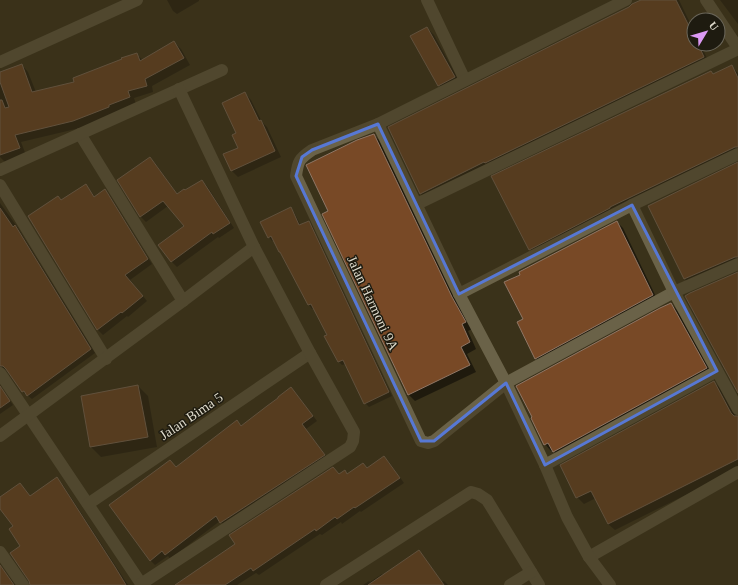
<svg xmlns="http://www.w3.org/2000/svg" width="738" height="585" font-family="Georgia,serif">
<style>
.shadow{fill:#0007}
.building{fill:#784926;stroke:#8f7665}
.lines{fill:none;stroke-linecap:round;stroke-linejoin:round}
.street{stroke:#6a6248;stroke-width:12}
.marked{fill:none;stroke:#5778d4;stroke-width:3;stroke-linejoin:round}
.labels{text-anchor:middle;stroke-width:3;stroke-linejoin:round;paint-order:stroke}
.street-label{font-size:14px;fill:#dedacb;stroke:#1e1b10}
</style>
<rect width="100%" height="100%" fill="#3a321a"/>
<g class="shadow">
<polygon points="167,0 199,0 199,1 177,14 173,11"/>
<polygon points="644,0 679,0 694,31 694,44 700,44 710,64 427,201 421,194 389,128"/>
<polygon points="720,0 738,0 738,24"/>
<polygon points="427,28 434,35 461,84 446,92 439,85"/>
<polygon points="174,42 181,49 190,65 152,86 153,92 134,98 136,104 80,128 21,142 26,155 5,162 0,157 0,73 22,65 28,72 36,92 76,82 137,55 143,60"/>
<polygon points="731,66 738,73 738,156 536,256 530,249 714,75"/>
<polygon points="245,93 251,100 262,122 267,127 281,157 238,177 232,171 225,155 239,148 237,133"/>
<polygon points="374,135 381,142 472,329 468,331 476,349 467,354 476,372 415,401 409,395 329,211"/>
<polygon points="150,158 155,163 178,195 202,181 207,186 234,228 219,238 218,237 177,267 172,262 160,245 186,226 168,206 146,222 141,217 119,181"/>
<polygon points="738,163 738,265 692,286 685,279 649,206"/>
<polygon points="85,185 90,190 95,197 105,190 110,196 152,264 130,280 147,301 128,317 127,316 103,335 98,330 29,217 62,201"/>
<polygon points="0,203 18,228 95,353 32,399 23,392 8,370 4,369 0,371"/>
<polygon points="291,209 294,212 301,226 309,222 312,226 392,396 369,407 365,403 346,364 342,365 339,362 326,336 328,335 314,308 312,309 309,305 274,240 272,241 269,237"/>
<polygon points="617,222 623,228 658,301 542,364 536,358 521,275"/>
<polygon points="671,304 678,311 713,375 560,458 553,450 551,451 545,444"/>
<polygon points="714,382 721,389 736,417 738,417 738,469 615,530 608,524 596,498 584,504 577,497"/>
<polygon points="0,386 13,405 0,414"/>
<polygon points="138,386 148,396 157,447 101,457 91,447"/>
<polygon points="291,388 296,393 317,421 306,429 329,460 226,527 220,521 170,559 168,556 155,565 150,560 170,461 177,468 237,421 242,426"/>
<polygon points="384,457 389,462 404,483 361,512 360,511 342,524 341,522 322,535 320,534 259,575 256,573 237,585 187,585 340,475 348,475 363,464 367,468"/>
<polygon points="57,479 63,485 128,585 31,585 21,546 14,527 0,504 0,498 20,484 26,490 31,497"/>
<polygon points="0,565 15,585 0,585"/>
<polygon points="382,574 384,576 442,582 444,581 448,585 363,585 369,581 370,582"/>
</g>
<g class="building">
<polygon points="641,0 676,0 694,36 694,44 698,44 704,57 485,163 484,162 420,194 388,127 629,7 632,4"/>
<polygon points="427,27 455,77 438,86 410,36"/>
<polygon points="174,41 184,58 145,79 147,86 128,91 130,97 109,105 109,107 73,121 15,135 20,148 0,155 0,100 2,100 5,108 9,107 0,82 0,72 22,64 32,92 74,82 73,78 122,59 121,58 137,53 140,61"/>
<polygon points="732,65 738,78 738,147 735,147 610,207 610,208 529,250 491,176 711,71 713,74"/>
<polygon points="245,92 259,121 261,120 275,151 231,171 223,154 238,148 232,135 236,133 222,103"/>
<polygon points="374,134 452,297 466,322 462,324 470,342 461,347 470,365 408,395 322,214 328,211 306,165 357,140"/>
<polygon points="150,157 177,194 184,189 185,190 202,180 230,223 213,234 212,232 171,262 158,245 184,226 163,201 140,217 117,180"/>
<polygon points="738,162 738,257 735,257 684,279 648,206"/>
<polygon points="86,184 94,197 105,189 148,259 125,275 143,296 122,313 121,312 97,330 28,216 58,196 61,200"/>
<polygon points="291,207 299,225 309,221 389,392 364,404 343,360 338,362 324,336 327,335 311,304 308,305 280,252 279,252 271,236 268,238 260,222"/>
<polygon points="0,208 13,227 15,225 91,349 27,396 24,391 22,392 6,369 3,366 0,366"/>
<polygon points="617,221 653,295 535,359 517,322 523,319 504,282 520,275 519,272"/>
<polygon points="738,272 738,393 685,296 690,293"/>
<polygon points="671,303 707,368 553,452 548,443 544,445 531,418 532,417 516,386 660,308"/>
<polygon points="714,381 731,413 734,416 738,416 738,459 608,524 591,491 576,498 560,465"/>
<polygon points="138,385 148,437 90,447 81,396"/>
<polygon points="0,386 10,401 0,408"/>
<polygon points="291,387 313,416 302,424 325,455 220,523 216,516 165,555 162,551 150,561 109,505 170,460 176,467 237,420 241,426 267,406 278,398 278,397"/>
<polygon points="384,456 400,478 355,508 354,507 337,519 335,517 316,531 315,529 253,571 251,568 225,585 175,585 235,544 229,535 333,467 339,474 345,470 347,474 363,463 367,468"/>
<polygon points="57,477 115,567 126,585 30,585 29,581 10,553 20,546 9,529 13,526 0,509 0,497 20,483 30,496"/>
<polygon points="419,550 444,585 368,585"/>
<polygon points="0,565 14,585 0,585"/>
</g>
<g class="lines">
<g class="street">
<polyline points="427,0 463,76"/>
<polyline points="706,0 738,48"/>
<polyline points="0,62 137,0"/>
<path d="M378,124l-66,26c-13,9 -14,11 -16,26l125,265 7,2 6,-2 72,-58 168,-91 64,-28"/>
<polyline points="80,134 183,301"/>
<polyline points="0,170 222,70"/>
<polyline points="0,185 106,359"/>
<polyline points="417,204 738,49"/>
<polyline points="632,205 674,292 738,409"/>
<polyline points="459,294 632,205 738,154"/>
<polyline points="0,373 142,585"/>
<polyline points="0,436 183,301 254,247"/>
<polyline points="545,465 717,371"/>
<polyline points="88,504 310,353"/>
<polyline points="0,552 23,585"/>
<polyline points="589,557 738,472"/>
<polyline points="141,584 350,447 353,441 354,432 310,353 254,247 179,89"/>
<polyline points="326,585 471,492 478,494 487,500 539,585"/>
<polyline points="510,585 531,572"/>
<polyline points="610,585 589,557 567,517 545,465 506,383 459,294 378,124 626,0"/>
</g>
</g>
<path d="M0 0H738V585H0ZM378,124l81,170 173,-89 85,166 -172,94 -39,-82 -72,58h-13l-125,-265 6,-19 10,-7z" fill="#3a321a" fill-opacity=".55" fill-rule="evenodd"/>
<path class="marked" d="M378,124l81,170 173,-89 85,166 -172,94 -39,-82 -72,58h-13l-125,-265 6,-19 10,-7z"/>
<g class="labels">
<g class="street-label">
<text transform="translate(373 303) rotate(65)" y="5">Jalan Harmoni 9A</text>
<text transform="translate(191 416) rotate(-34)" y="5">Jalan Bima 5</text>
</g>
</g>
<g transform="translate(706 32) rotate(52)"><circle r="19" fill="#1e1b10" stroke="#6b675b"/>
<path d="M0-3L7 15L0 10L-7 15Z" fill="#dc99f4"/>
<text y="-6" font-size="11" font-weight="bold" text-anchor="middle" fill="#dedacb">U</text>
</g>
</svg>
